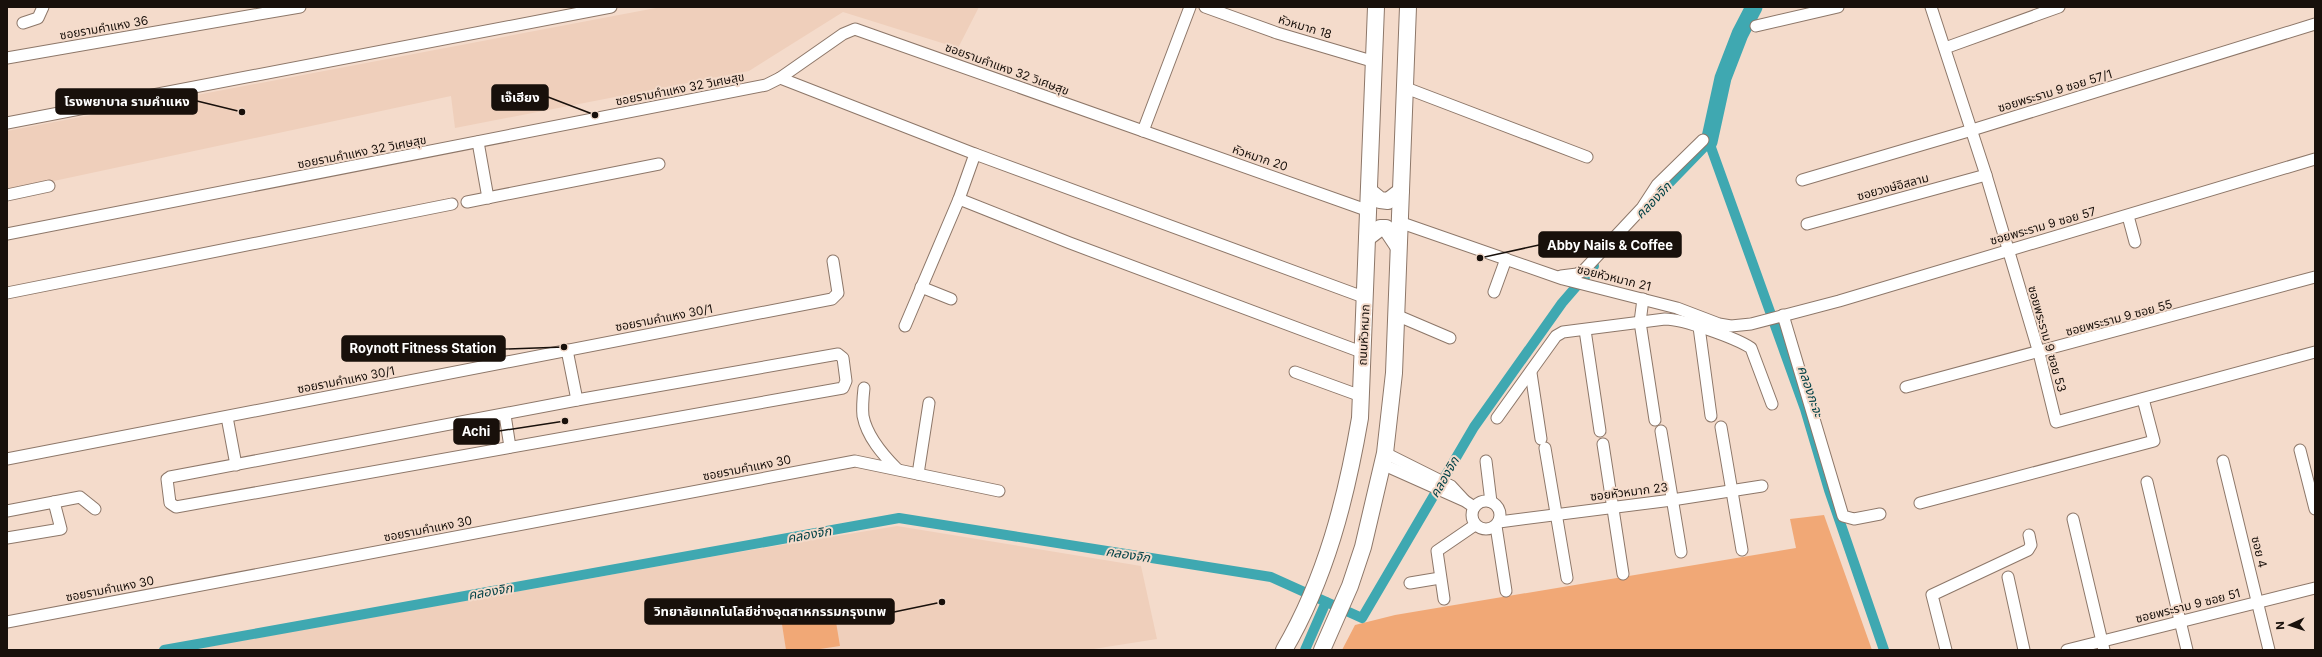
<svg xmlns="http://www.w3.org/2000/svg" width="2322" height="657" font-family="Inter,'Noto Sans Thai',sans-serif">
<style>
.built{fill:#efcfbb}
.green{fill:#f1a876}
.lines{fill:none;stroke-linecap:round;stroke-linejoin:round}
.canal{stroke:#3fa8b1;stroke-width:10}
.river{stroke:#3fa8b1;stroke-width:17}
.minor-casing{stroke:#8d7769;stroke-width:13}
.secondary-casing{stroke:#8d7769;stroke-width:18}
.minor{stroke:#fff;stroke-width:11}
.secondary{stroke:#fff;stroke-width:16}
.labels{text-anchor:middle;stroke-width:4;stroke-linejoin:round;paint-order:stroke}
.street-label{font-size:12px;fill:#18100b;stroke:#f4dbcb}
.water-label{font-size:13px;font-style:italic;fill:#004146;stroke:#f4dbcb}
.leader{fill:none;stroke:#18100b;stroke-width:1.5}
.callout-dot{fill:#18100b;stroke:#f4dbcb;stroke-width:1.5}
.callout{fill:#18100b;stroke:#18100b;stroke-width:1.5}
.callout-label{font-size:13px;text-anchor:middle;font-weight:bold;fill:#fff}
</style>
<rect width="100%" height="100%" fill="#f4dbcb"/>
<g class="built">
<polygon points="661,7 979,7 958,48 843,12 749,71 455,128 451,96 7,191 7,131"/>
<polygon points="897,526 1141,566 1157,639 1087,650 190,650 727,554"/>
</g>
<g class="green">
<polygon points="1824,515 1872,650 1342,650 1355,625 1395,615 1796,548 1790,519"/>
<polygon points="834,610 840,646 813,650 786,650 781,618"/>
</g>
<g class="lines">
<g class="canal">
<polyline points="1647,206 1709,142 1805,409 1829,490 1884,650"/>
<polyline points="164,650 899,518 1271,577 1362,618 1474,427 1562,303 1594,266"/>
<polyline points="1305,650 1326,602"/>
</g>
<polyline class="river" points="1709,142 1723,78 1740,34 1754,7"/>
<g class="minor-casing">
<g id="minor">
<polyline points="1205,7 1277,33 1375,62"/>
<polyline points="1931,7 1986,175 2039,353 2056,422 2315,352"/>
<polyline points="23,23 38,18 43,7"/>
<polyline points="1756,26 1838,7"/>
<polyline points="1945,48 2059,7"/>
<polyline points="7,58 300,7"/>
<polyline points="780,78 975,154 959,199 905,326"/>
<polyline points="1406,88 1587,157"/>
<polyline points="7,123 611,7"/>
<polyline points="1143,131 1190,7"/>
<polyline points="478,142 488,198"/>
<polyline points="975,154 1366,298"/>
<polyline points="1802,180 1972,130 2315,24"/>
<polyline points="7,195 49,186"/>
<polyline points="959,199 1070,243 1364,353"/>
<polyline points="467,202 659,164"/>
<polyline points="2128,216 2135,242"/>
<polyline points="1399,222 1563,279 1677,308 1719,324 1731,326 1751,324 1839,301 2315,159"/>
<polyline points="1807,224 1986,175"/>
<polyline points="7,234 766,85 780,78 843,34 855,29 1369,211"/>
<polyline points="1561,276 1577,274 1584,270 1642,208 1657,185 1703,140"/>
<polyline points="921,287 951,299"/>
<polyline points="1494,292 1506,259"/>
<polyline points="7,293 452,204"/>
<polyline points="1643,299 1640,322 1655,420"/>
<polyline points="1396,315 1450,338"/>
<polyline points="1783,315 1843,516 1854,519 1880,514"/>
<polyline points="1699,327 1711,416"/>
<polyline points="1585,330 1600,431"/>
<polyline points="567,350 577,400"/>
<polygon points="838,354 843,358 846,381 843,388 176,507 170,503 167,479 170,477 577,400"/>
<polyline points="1295,372 1361,396"/>
<polyline points="1531,373 1541,439"/>
<polyline points="1906,387 2315,277"/>
<path d="M864,388c-1,9 -2,19 -1,28 4,21 20,39 34,53"/>
<polyline points="505,415 510,447"/>
<polyline points="227,417 236,465"/>
<path d="M1497,418l59,-82 7,-4 102,-13c18,0 71,19 86,29l21,56"/>
<polyline points="1721,427 1742,550"/>
<polyline points="1661,431 1681,552"/>
<polyline points="1603,444 1623,574"/>
<polyline points="1545,448 1567,578"/>
<polyline points="2300,450 2315,509"/>
<polyline points="1385,453 1451,486 1464,500"/>
<polyline points="7,459 832,299 838,293 833,261"/>
<polyline points="1486,461 1491,502"/>
<polyline points="2223,461 2269,650"/>
<polyline points="1382,464 1465,501 1474,507"/>
<polyline points="918,474 929,403"/>
<polyline points="2147,482 2187,650"/>
<circle cx="1486" cy="515" r="14"/>
<polyline points="54,502 80,497 95,509"/>
<polyline points="1920,503 2154,441 2143,399"/>
<polyline points="7,511 54,502 61,529 7,538"/>
<polyline points="2073,519 2104,650"/>
<polyline points="1499,522 1672,500 1762,486"/>
<polyline points="1496,526 1506,591"/>
<polyline points="2008,577 2024,650"/>
<polyline points="1410,583 1440,578"/>
<polyline points="1444,599 1437,551 1475,525"/>
<polyline points="7,622 855,461 999,491"/>
<polyline points="1946,650 1932,595 2028,550 2031,545 2029,535"/>
<polyline points="2067,650 2315,588"/>
</g>
</g>
<g class="secondary-casing">
<g id="secondary">
<polyline points="1369,191 1380,200 1388,201 1401,191"/>
<polyline points="1367,238 1380,228 1386,228 1398,246"/>
<path d="M1284,650c42,-72 62,-151 76,-232l16,-411"/>
<polyline points="1322,650 1350,586 1363,547 1385,453 1394,373 1408,7"/>
</g>
</g>
<use href="#minor" class="minor"/>
<use href="#secondary" class="secondary"/>
</g>
<g class="labels">
<g class="street-label">
<text transform="translate(1305 27) rotate(17)" y="4">หัวหมาก 18</text>
<text transform="translate(104 28) rotate(-10)" y="4">ซอยรามคำแหง 36</text>
<text transform="translate(1007 69) rotate(20)" y="4">ซอยรามคำแหง 32 วิเศษสุข</text>
<text transform="translate(680 89) rotate(-11)" y="4">ซอยรามคำแหง 32 วิเศษสุข</text>
<text transform="translate(2055 91) rotate(-17)" y="4">ซอยพระราม 9 ซอย 57/1</text>
<text transform="translate(362 152) rotate(-11)" y="4">ซอยรามคำแหง 32 วิเศษสุข</text>
<text transform="translate(1260 158) rotate(19)" y="4">หัวหมาก 20</text>
<text transform="translate(1893 187) rotate(-15)" y="4">ซอยวงษ์อิสลาม</text>
<text transform="translate(2043 226) rotate(-16)" y="4">ซอยพระราม 9 ซอย 57</text>
<text transform="translate(1614 278) rotate(14)" y="4">ซอยหัวหมาก 21</text>
<text transform="translate(664 318) rotate(-11)" y="4">ซอยรามคำแหง 30/1</text>
<text transform="translate(2119 318) rotate(-15)" y="4">ซอยพระราม 9 ซอย 55</text>
<text transform="translate(1364 335) rotate(-87)" y="4">ถนนหัวหมาก</text>
<text transform="translate(2047 339) rotate(74)" y="4">ซอยพระราม 9 ซอย 53</text>
<text transform="translate(346 380) rotate(-11)" y="4">ซอยรามคำแหง 30/1</text>
<text transform="translate(747 468) rotate(-11)" y="4">ซอยรามคำแหง 30</text>
<text transform="translate(1629 492) rotate(-7)" y="4">ซอยหัวหมาก 23</text>
<text transform="translate(428 529) rotate(-11)" y="4">ซอยรามคำแหง 30</text>
<text transform="translate(2259 552) rotate(76)" y="4">ซอย 4</text>
<text transform="translate(110 589) rotate(-11)" y="4">ซอยรามคำแหง 30</text>
<text transform="translate(2188 606) rotate(-14)" y="4">ซอยพระราม 9 ซอย 51</text>
</g>
<g class="water-label">
<text transform="translate(1653 200) rotate(-46)" y="5">คลองจิก</text>
<text transform="translate(1811 391) rotate(71)" y="5">คลองกะจะ</text>
<text transform="translate(1444 477) rotate(-60)" y="5">คลองจิก</text>
<text transform="translate(809 534) rotate(-10)" y="5">คลองจิก</text>
<text transform="translate(1128 554) rotate(9)" y="5">คลองจิก</text>
<text transform="translate(490 591) rotate(-10)" y="5">คลองจิก</text>
</g>
</g>
<path class="leader" d="M595 115L548 97M242 112L197 101M1480 258L1539 245M564 347L505 349M565 421L499 431M942 602L894 612"/>
<g class="callout-dot">
<circle cx="595" cy="115" r="4"/>
<circle cx="242" cy="112" r="4"/>
<circle cx="1480" cy="258" r="4"/>
<circle cx="564" cy="347" r="4"/>
<circle cx="565" cy="421" r="4"/>
<circle cx="942" cy="602" r="4"/>
</g>
<g class="callout">
<rect x="492" y="85" width="56" height="25" rx="4"/>
<rect x="56" y="89" width="141" height="25" rx="4"/>
<rect x="1539" y="232" width="142" height="25" rx="4"/>
<rect x="342" y="336" width="163" height="25" rx="4"/>
<rect x="454" y="419" width="45" height="25" rx="4"/>
<rect x="645" y="599" width="249" height="25" rx="4"/>
</g>
<g class="callout-label">
<text x="520" y="102">เจ๊เฮียง</text>
<text x="127" y="106">โรงพยาบาล รามคำแหง</text>
<text x="1610" y="250">Abby Nails &amp; Coffee</text>
<text x="423" y="353">Roynott Fitness Station</text>
<text x="476" y="436">Achi</text>
<text x="770" y="616">วิทยาลัยเทคโนโลยีช่างอุตสาหกรรมกรุงเทพ</text>
</g>
<rect width="2322" height="657" fill="none" stroke="#18100b" stroke-width="16"/>
<g transform="translate(2290 625) rotate(267)" stroke="#f4dbcb" stroke-width="3" paint-order="stroke">
<path d="M0-3L7 15L0 10L-7 15Z" fill="#18100b"/>
<text y="-6" font-size="11" font-weight="bold" text-anchor="middle" fill="#18100b">N</text>
</g>
</svg>
